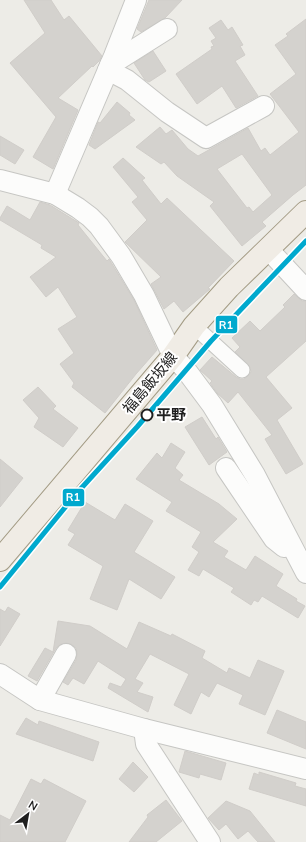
<svg xmlns="http://www.w3.org/2000/svg" width="306" height="842" font-family="Mulish,'Noto Sans JP',sans-serif">
<style>
.building{fill:#d4d2ce;stroke:#d0cdc9;fill-rule:evenodd}
.lines{fill:none;stroke-linecap:round;stroke-linejoin:round}
.pedestrian-casing{stroke:#c6c6c3;stroke-width:17}
.minor-casing{stroke:#c6c6c3;stroke-width:22}
.primary-casing{stroke:#a39b84;stroke-width:24}
.pedestrian{stroke:#fcfcfb;stroke-width:15}
.minor{stroke:#fcfcfb;stroke-width:20}
.primary{stroke:#f0ece5;stroke-width:22}
.rail-1-casing{stroke:#fff;stroke-width:8}
.rail-1{stroke:#00a9ce;stroke-width:5}
.stop-dot{fill:#fff;stroke:#1f1f1f;stroke-width:2}
.labels{text-anchor:middle;stroke-width:4;stroke-linejoin:round;paint-order:stroke}
.street-label{font-size:15px;fill:#1f1f1f;stroke:#fff}
.stop-label{font-size:15px;font-weight:bold;fill:#1f1f1f;stroke:#fff;text-anchor:start}
.line-badge{stroke:#fff;stroke-width:1.5}
.badge-label{font-size:11px;text-anchor:middle;font-weight:bold;fill:#fff}
</style>
<rect width="100%" height="100%" fill="#edece7"/>
<g class="building">
<polygon points="24,0 51,0 64,20 69,16 102,56 99,61 93,67 92,66 58,98 78,110 53,169 33,157 56,117 10,63 45,33"/>
<polygon points="149,0 182,0 165,18 141,32 137,29"/>
<path d="M306,19v166l-13,10 -31,27 4,4 -24,20 -32,-40 4,-4 -37,-26 -13,-14 -3,2 -25,-17 24,-20 6,7 6,-4 16,19 10,7 50,-28 13,23 4,-3 5,7 29,-23 -29,-38 26,-20 -21,-29 13,-9 -2,-2zM242,154l30,41 -19,17 -4,-5 -2,1 -30,-39z"/>
<polygon points="221,20 228,30 232,27 243,45 240,46 245,55 235,61 258,96 236,108 222,86 197,104 176,74 212,49 211,47 214,46 211,41 216,38 209,28"/>
<polygon points="153,51 166,71 149,82 145,80 134,63"/>
<polygon points="117,102 130,113 129,115 135,120 95,149 89,145 98,122 100,123"/>
<polygon points="0,136 24,150 15,164 0,155"/>
<polygon points="123,158 145,178 142,180 161,204 167,198 234,261 208,288 210,289 183,312 174,301 164,309 151,284 161,277 125,242 147,220 132,202 138,197 113,167"/>
<polygon points="40,202 50,205 79,223 78,225 107,261 109,259 134,300 157,350 136,374 105,413 72,387 74,383 60,364 74,353 58,329 77,317 58,287 46,297 30,277 56,257 41,248 42,245 0,220 0,218 7,206 30,220"/>
<polygon points="294,294 302,301 306,301 306,341 266,377 292,408 277,420 303,464 286,474 265,439 272,435 238,392 228,403 217,393 210,383 212,381 200,370 212,357 236,377 240,379 244,379 248,376 251,372 250,367 235,352 240,347 232,338 250,321 260,331 285,307 283,305"/>
<polygon points="38,387 56,406 53,409 78,428 63,447 34,427 39,418 23,400"/>
<polygon points="202,417 216,439 218,437 227,452 209,465 185,427"/>
<polygon points="171,443 185,452 175,468 183,475 179,480 219,504 237,519 213,542 228,551 224,557 246,570 255,556 283,574 276,586 297,599 296,601 305,606 298,618 262,596 258,602 254,600 251,605 231,592 234,588 203,569 199,576 188,570 199,552 192,547 201,532 166,511 172,502 136,479 157,453 162,458"/>
<polygon points="0,459 23,478 0,507"/>
<polygon points="85,502 115,520 125,504 153,521 134,552 175,577 161,599 129,579 117,610 90,599 103,566 68,545 75,534 68,530"/>
<polygon points="8,607 20,614 0,646 0,609 5,612"/>
<polygon points="58,621 90,626 127,649 139,622 171,636 172,634 205,651 202,658 227,673 229,668 250,678 258,660 284,671 265,715 239,704 243,695 217,683 209,697 201,692 191,714 174,705 189,674 150,654 135,679 143,683 137,692 153,697 148,712 108,688 110,683 121,687 126,679 98,661 84,684 73,678 68,685 63,682 76,660 77,654 76,648 71,644 66,643 61,644 56,648 37,681 28,676 45,648 53,652"/>
<polygon points="277,710 306,722 306,749 267,733"/>
<polygon points="26,718 38,725 39,721 99,742 93,761 16,734"/>
<polygon points="185,751 226,763 221,780 200,774 199,778 179,772"/>
<polygon points="133,762 148,777 134,792 119,779"/>
<polygon points="259,772 296,783 295,786 306,789 306,806 249,789 254,773 259,775"/>
<polygon points="31,779 41,784 44,779 86,801 65,842 0,842 0,815 10,820"/>
<polygon points="166,800 182,821 156,842 129,842 148,817 147,815"/>
<polygon points="226,801 250,811 275,842 258,842 248,831 238,839 226,824 219,830 208,818"/>
</g>
<g class="lines">
<g class="pedestrian-casing">
<polyline id="pedestrian" points="194,326 242,370"/>
</g>
<g class="minor-casing">
<g id="minor">
<polyline points="110,65 167,29"/>
<polyline points="108,70 127,80 167,112 206,138 264,106"/>
<polyline points="0,180 55,194 78,208 90,217 99,226 121,256 144,295 173,356 186,370 212,405 255,475 306,573"/>
<polyline points="55,194 114,56 136,0"/>
<polyline points="268,249 306,290"/>
<polyline points="226,468 274,539 284,547"/>
<polyline points="0,674 40,700 144,729 306,769"/>
<polyline points="40,700 66,654"/>
<polyline points="144,729 146,744 210,842"/>
</g>
</g>
<g class="primary-casing">
<polyline id="primary" points="0,560 173,356 194,326 229,287 306,212"/>
</g>
<use href="#pedestrian" class="pedestrian"/>
<use href="#minor" class="minor"/>
<use href="#primary" class="primary"/>
<g class="rail-1-casing">
<polyline id="rail-1" points="0,587 76,494 137,427 211,341 306,241"/>
</g>
<use href="#rail-1" class="rail-1"/>
</g>
<circle class="stop-dot" cx="147" cy="415" r="5.5"/>
<g class="labels">
<g class="street-label">
<text transform="translate(150 383) rotate(-50)" y="5">福島飯坂線</text>
</g>
<g class="stop-label">
<text x="156" y="420">平野</text>
</g>
</g>
<g class="line-badge">
<rect x="215" y="315" width="23" height="19" rx="4" fill="#00a9ce"/>
<rect x="62" y="488" width="23" height="19" rx="4" fill="#00a9ce"/>
</g>
<g class="badge-label">
<text x="226" y="329">R1</text>
<text x="73" y="501">R1</text>
</g>
<g transform="translate(28 814) rotate(31)" stroke="#ffffff" stroke-width="3" paint-order="stroke">
<path d="M0-3L7 15L0 10L-7 15Z" fill="#1f1f1f"/>
<text y="-6" font-size="11" font-weight="bold" text-anchor="middle" fill="#1f1f1f">N</text>
</g>
</svg>
